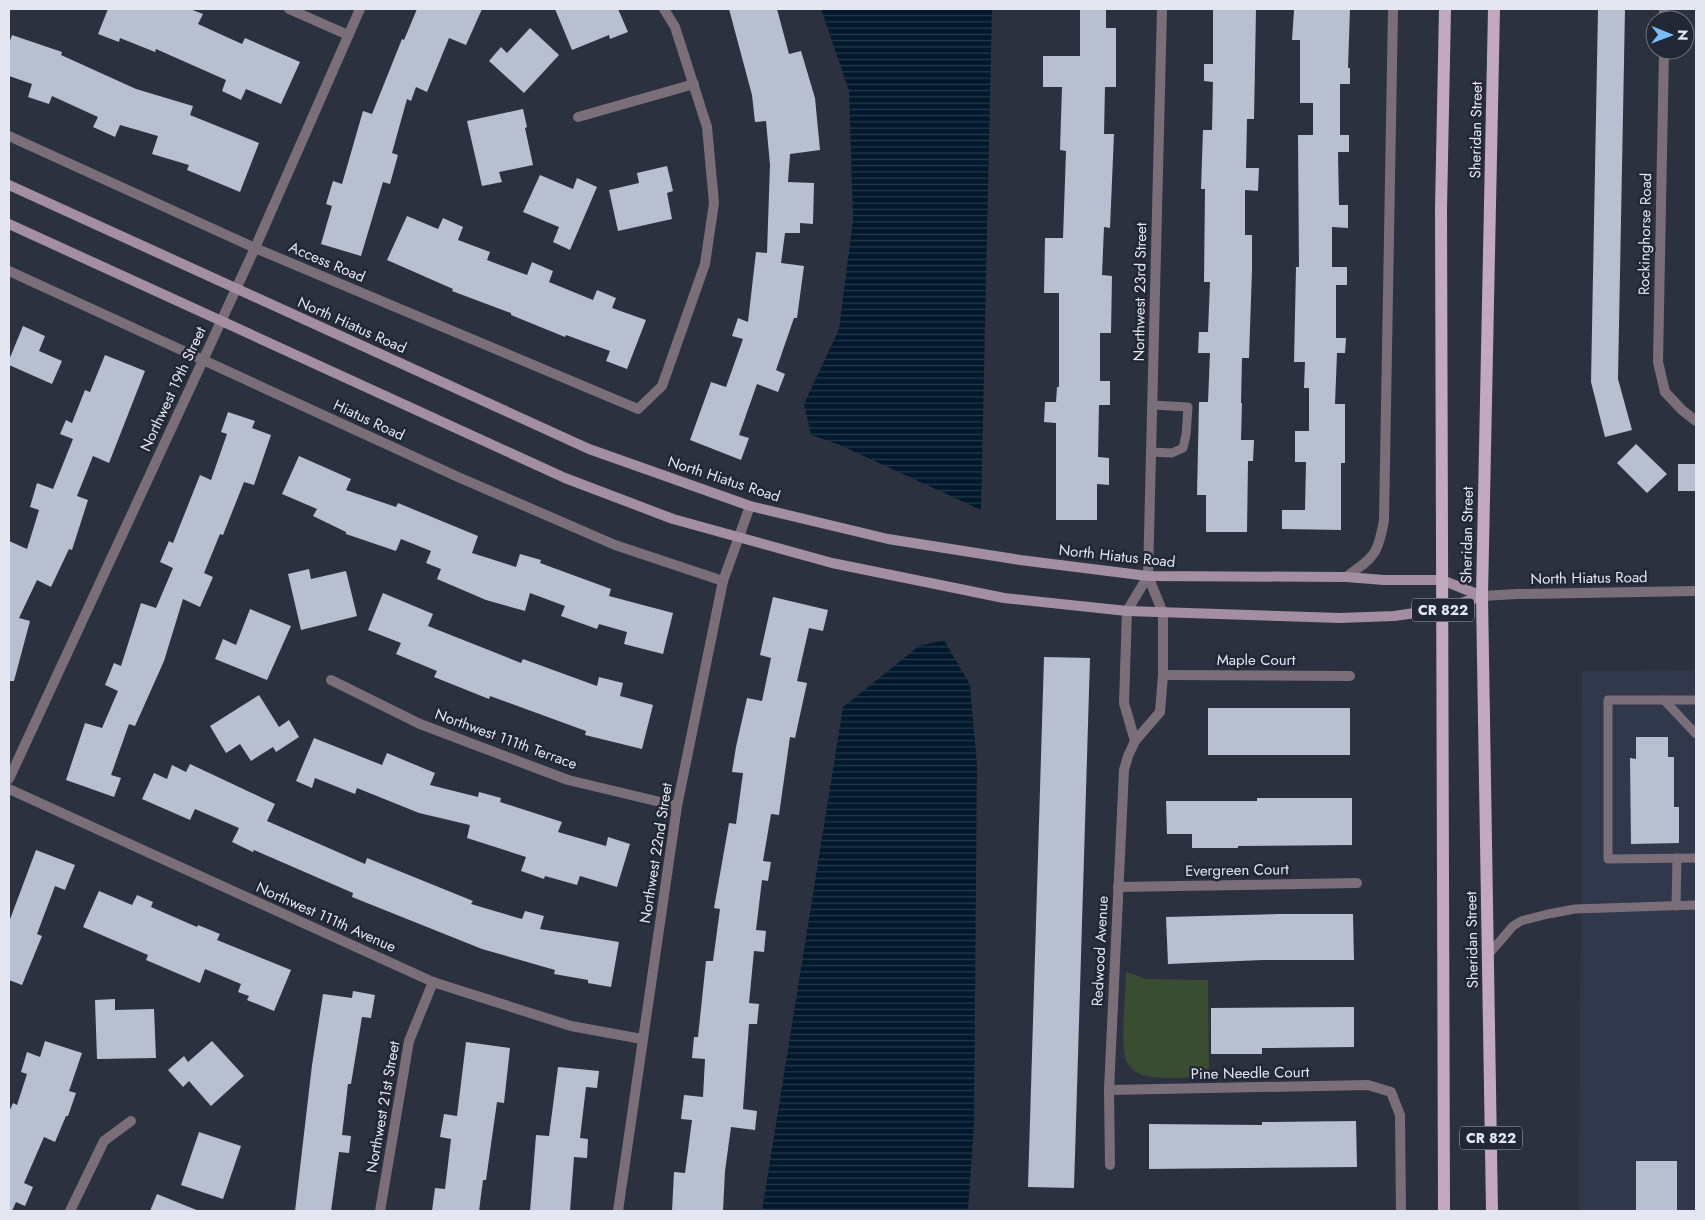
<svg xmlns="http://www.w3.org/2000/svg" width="1705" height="1220" font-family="Jost,sans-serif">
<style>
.built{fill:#31384c}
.park{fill:#3a4d33}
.water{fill:url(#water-rules)}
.building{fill:#b8bfd1}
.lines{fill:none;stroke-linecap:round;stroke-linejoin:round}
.service{stroke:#7a6e79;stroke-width:9}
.minor{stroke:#7a6e79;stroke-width:10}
.tertiary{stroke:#7a6e79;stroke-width:10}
.secondary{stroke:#a38fa1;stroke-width:10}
.primary{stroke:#c3a9c0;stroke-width:12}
.labels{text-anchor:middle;stroke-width:5;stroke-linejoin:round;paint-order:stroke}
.shield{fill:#222735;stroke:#aaadb9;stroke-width:1}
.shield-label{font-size:14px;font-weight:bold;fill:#e4e7f1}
.street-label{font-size:15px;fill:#e4e7f1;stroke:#222735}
</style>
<defs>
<pattern id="water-rules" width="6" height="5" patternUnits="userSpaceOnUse" patternTransform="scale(1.25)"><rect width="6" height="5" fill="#02182d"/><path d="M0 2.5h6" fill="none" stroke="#273a4c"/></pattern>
</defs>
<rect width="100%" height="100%" fill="#2c313f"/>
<polygon class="built" points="1696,670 1696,1211 1579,1211 1582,671"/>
<path class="park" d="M1126,972l20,7 62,1 1,96c-20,1 -43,4 -62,0 -9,-1 -17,-7 -21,-16 -6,-16 0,-69 0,-88z"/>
<g class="water">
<polygon points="821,9 992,9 981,510 840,445 811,435 804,404 839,329 853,220 849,91"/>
<polygon points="944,640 970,685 977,765 974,1124 968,1211 762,1211 843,707 919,646"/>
</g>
<g class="building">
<polygon points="108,9 190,9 203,14 198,24 242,44 245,38 300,62 281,104 246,89 241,100 222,91 226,80 156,49 155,52 120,38 119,42 98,34"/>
<polygon points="417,9 482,9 466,45 449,38 427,92 416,87 411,101 407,99 392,153 398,155 390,184 383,182 361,256 321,244 332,206 326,204 333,181 342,184 363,111 372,114 402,39 404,40"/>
<polygon points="555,9 618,9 628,32 610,39 609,35 572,50"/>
<polygon points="729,9 777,9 789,54 801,51 815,98 820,150 790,154 788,182 814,183 813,224 800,223 800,233 785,233 781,263 804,266 797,318 794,318 776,370 785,374 778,392 757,384 739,435 749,438 741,460 690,440 711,382 726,387 743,339 732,336 738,318 748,322 756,252 767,253 770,165 766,121 755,122 752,95"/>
<polygon points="1080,9 1106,9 1106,28 1116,28 1116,87 1105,87 1104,134 1114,134 1110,228 1104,227 1102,275 1112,276 1111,333 1100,333 1100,381 1110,381 1110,405 1099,405 1098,457 1109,458 1109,485 1097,484 1097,520 1056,520 1056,423 1044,422 1045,402 1056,402 1057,387 1059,387 1059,293 1044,293 1045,238 1063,238 1066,151 1060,150 1062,87 1043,87 1043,56 1080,56"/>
<polygon points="1213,9 1256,9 1254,119 1247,119 1246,168 1259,168 1258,191 1245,190 1245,235 1252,235 1252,270 1249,358 1242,358 1241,403 1242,403 1241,440 1254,440 1253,461 1248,461 1247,532 1206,532 1206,495 1197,495 1199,402 1208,402 1210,353 1198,353 1199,332 1208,332 1210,282 1204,282 1205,189 1201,189 1203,130 1212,130 1213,82 1204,81 1204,64 1213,64"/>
<polygon points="1306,9 1350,9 1348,68 1350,68 1350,84 1340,84 1340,135 1349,135 1349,152 1338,152 1339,205 1348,205 1348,228 1332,227 1332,267 1347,267 1347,285 1336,285 1336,338 1346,338 1345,353 1337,353 1335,404 1345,404 1345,463 1341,463 1341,530 1282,529 1282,510 1305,510 1306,462 1295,462 1295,431 1309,431 1309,388 1304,388 1305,362 1294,362 1296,267 1299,267 1298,135 1313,135 1313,103 1300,103 1300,40 1292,40 1294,10 1306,10"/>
<polygon points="1598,9 1625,9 1618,379 1632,430 1605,437 1591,382"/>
<polygon points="530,28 559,55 524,93 489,61 501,47 507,53"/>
<polygon points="12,35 62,52 61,55 136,89 193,106 190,115 259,143 240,192 187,170 189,165 152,154 158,136 120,125 115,137 93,127 98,117 52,96 49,104 28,97 32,84 9,76 9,44"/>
<polygon points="523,109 527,127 525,128 533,165 499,172 502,182 482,186 467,121"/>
<polygon points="667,166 673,191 667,193 672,219 618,231 609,190 639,183 637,173"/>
<polygon points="540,175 573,189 577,178 597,187 570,250 553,242 559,227 523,212"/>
<polygon points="407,216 438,229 443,218 463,227 458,240 490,252 487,260 527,275 532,262 553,271 549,282 593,300 597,290 616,298 612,308 646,320 627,369 606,361 610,351 566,335 565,337 511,315 511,313 452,291 453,289 387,260"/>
<polygon points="23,326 45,336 39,351 62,361 52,384 9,365 9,360"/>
<polygon points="105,355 145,371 109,463 93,456 77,496 88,500 72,550 69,549 51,587 37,580 19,618 30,621 14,681 9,681 9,541 27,549 39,510 30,507 37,483 53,489 73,439 60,434 66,420 72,423 85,390 90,392"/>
<polygon points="228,412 255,421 252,428 271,435 254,485 244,482 223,535 220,534 204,573 213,577 200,607 183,599 164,661 135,726 129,724 111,775 121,778 114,797 66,780 85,723 102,728 118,691 105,685 114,663 121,666 141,603 156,608 173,568 160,562 169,541 173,543 200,475 211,480 227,434 221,432"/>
<polygon points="1636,444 1667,474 1647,493 1617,463"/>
<polygon points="299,456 351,479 346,490 396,507 398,503 478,536 472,553 516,567 520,554 541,560 540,563 611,589 609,596 673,613 663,654 624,644 627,632 599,624 597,629 561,616 565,606 530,593 525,611 486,600 437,579 441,569 426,563 431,551 401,539 396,551 346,534 346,532 313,516 317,509 282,494"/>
<rect x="1678" y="464" width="18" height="27"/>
<polygon points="309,569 311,579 346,571 357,616 301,630 288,574"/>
<polygon points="383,593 433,614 428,626 521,663 523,659 597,686 599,677 623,683 620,696 653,705 642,749 585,735 586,731 490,696 489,699 434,677 437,671 396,654 401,643 368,630"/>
<polygon points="773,597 828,610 823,631 809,628 797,681 807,683 795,738 790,737 779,815 771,814 763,861 771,862 768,881 762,880 756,930 766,931 764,952 754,951 749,1003 759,1004 757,1024 749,1024 743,1109 757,1111 755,1130 731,1127 725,1171 723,1211 672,1211 674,1172 685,1173 692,1120 681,1119 684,1095 703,1097 705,1059 692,1058 694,1037 698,1037 706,961 713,961 720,909 714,908 729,823 736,824 743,773 732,772 736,747 747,698 762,701 771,658 760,655"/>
<polygon points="250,609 291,626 267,680 215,659 223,639 236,645"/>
<polygon points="1044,657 1090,658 1074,1188 1028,1187"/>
<polygon points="259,695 279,727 289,720 299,737 276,752 273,747 251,761 240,744 226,753 210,726"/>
<rect x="1208" y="708" width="142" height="47"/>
<polygon points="1636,737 1668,737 1668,757 1674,757 1674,807 1679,807 1679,843 1631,844 1630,758 1636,759"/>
<polygon points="314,738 382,765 387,753 435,773 430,785 478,797 479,792 501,798 500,802 562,822 558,832 606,846 608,837 630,844 617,887 580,876 577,885 545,876 544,879 521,871 526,857 467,838 470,825 419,813 357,788 355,794 315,778 312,788 296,781"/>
<polygon points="190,764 275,804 267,821 365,864 367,858 473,901 471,904 522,919 525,911 544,916 540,929 619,942 611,987 588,983 588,980 554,974 555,970 482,949 352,897 353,893 254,850 253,852 232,842 239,828 195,809 190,820 142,799 154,773 167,779 172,765 186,772"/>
<polygon points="1257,798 1352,798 1352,845 1238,846 1238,848 1192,848 1192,834 1167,834 1166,801 1257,801"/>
<polygon points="36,850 75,865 65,890 55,886 37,934 42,936 22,985 9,980 9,922"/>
<polygon points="99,891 132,905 137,895 153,902 151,907 197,927 198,925 220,934 217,940 291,970 274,1011 247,1000 249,996 238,992 241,984 205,969 200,983 146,960 148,955 83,927"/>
<polygon points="1280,914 1353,914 1354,960 1263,960 1168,964 1166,917"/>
<polygon points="353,991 375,995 371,1018 362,1017 351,1084 348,1084 342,1135 351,1136 349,1153 339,1152 331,1211 295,1211 312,1065 323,994 352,998"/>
<polygon points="115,999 115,1010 154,1009 156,1058 97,1059 95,1000"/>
<polygon points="1354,1007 1354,1047 1262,1048 1262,1054 1211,1054 1211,1008"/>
<polygon points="45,1041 82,1053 69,1091 76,1093 68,1116 66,1116 55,1142 44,1137 24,1183 33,1187 25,1206 16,1202 12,1211 9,1211 9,1112 13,1103 17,1105 27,1074 21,1072 27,1052 40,1057"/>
<polygon points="212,1041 244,1076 211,1106 189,1081 183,1087 168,1070 184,1056 188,1062"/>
<polygon points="466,1042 510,1048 504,1103 497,1102 486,1180 483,1180 479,1211 432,1211 435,1188 445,1189 451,1139 440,1137 444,1114 457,1116"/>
<polygon points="558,1067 599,1071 597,1088 586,1087 580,1138 588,1139 587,1158 574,1157 570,1211 530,1211 536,1135 549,1136"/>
<polygon points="1356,1121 1357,1167 1149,1169 1149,1124 1262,1125 1262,1122"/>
<polygon points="199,1132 241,1146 223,1199 181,1185"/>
<rect x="1636" y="1161" width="41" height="50"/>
<polygon points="157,1194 199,1211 150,1211"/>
</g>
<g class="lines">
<g class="service">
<polyline points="1151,452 1172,453 1183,448 1186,435 1188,407 1152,405"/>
<polyline points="1664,700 1696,734"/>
<polyline points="1696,700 1608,700 1608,859 1696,858"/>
<polyline points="1676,906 1677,858"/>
<polyline points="1488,955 1513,926 1521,921 1548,914 1575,909 1696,905"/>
</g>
<g class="minor">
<polyline points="289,9 348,35"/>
<polyline points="1664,20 1664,9"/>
<polyline points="1664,50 1658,362 1665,392 1682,410 1696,421"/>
<polyline points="578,117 694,84"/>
<polyline points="9,136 255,248 638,409 662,386 705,264 714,203 707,127 675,27 664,9"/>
<polyline points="9,271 458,477 615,545 723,581"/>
<path d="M1346,577c28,-20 32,-22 38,-57l9,-511"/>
<polyline points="1163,675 1350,676"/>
<polyline points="331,680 420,724 568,780 677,806"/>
<polyline points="1135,741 1124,703 1127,611 1148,576"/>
<polyline points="9,779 255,248 360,9"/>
<polyline points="9,789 433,982 571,1026 642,1039"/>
<polyline points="1118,887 1357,883"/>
<polyline points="1109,1090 1368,1085 1391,1092 1400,1115 1401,1211"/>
<polyline points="1110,1165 1109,1090 1124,770 1128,756 1135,741 1160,712 1163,675 1163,613 1148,576 1162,9"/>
<polyline points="70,1211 104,1141 131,1121"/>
<polyline points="380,1211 409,1041 433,982"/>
<polyline points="618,1211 677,806 723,581 750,506"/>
</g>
<polyline class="tertiary" points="1482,596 1517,594 1696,591"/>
<g class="secondary">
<polyline points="9,185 589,449 750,506 888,539 1020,560 1148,576 1346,577 1384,580 1442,580 1482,596"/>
<polyline points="9,224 565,478 673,519 832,563 1004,598 1127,611 1340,618 1394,616 1443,609 1482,596"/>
</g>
<g class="primary">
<polyline points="1444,1211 1441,209 1445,9"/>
<polyline points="1492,1211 1482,596 1494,9"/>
</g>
</g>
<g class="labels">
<g class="shield">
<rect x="1412" y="598.5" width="62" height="23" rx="4"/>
<rect x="1460" y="1126.5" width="62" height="23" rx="4"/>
</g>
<g class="shield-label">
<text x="1443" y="615">CR 822</text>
<text x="1491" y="1143">CR 822</text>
</g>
<g class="street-label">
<text transform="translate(1476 130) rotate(-89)" y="5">Sheridan Street</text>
<text transform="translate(1645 234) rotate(-89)" y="5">Rockinghorse Road</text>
<text transform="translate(327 262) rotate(23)" y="5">Access Road</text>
<text transform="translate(1140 292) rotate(-89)" y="5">Northwest 23rd Street</text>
<text transform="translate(352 325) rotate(24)" y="5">North Hiatus Road</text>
<text transform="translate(173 389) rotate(-65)" y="5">Northwest 19th Street</text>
<text transform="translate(369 420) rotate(25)" y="5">Hiatus Road</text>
<text transform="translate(724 479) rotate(18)" y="5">North Hiatus Road</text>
<text transform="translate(1467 535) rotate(-89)" y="5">Sheridan Street</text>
<text transform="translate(1117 556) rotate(6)" y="5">North Hiatus Road</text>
<text transform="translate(1589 578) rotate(-1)" y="5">North Hiatus Road</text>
<text x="1256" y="665">Maple Court</text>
<text transform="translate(506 739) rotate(20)" y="5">Northwest 111th Terrace</text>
<text transform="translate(656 853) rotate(-81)" y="5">Northwest 22nd Street</text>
<text transform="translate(1237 870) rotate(-1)" y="5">Evergreen Court</text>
<text transform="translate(326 917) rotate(24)" y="5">Northwest 111th Avenue</text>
<text transform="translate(1472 940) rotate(-91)" y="5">Sheridan Street</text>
<text transform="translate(1100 951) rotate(-87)" y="5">Redwood Avenue</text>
<text transform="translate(1250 1073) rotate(-1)" y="5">Pine Needle Court</text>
<text transform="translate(383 1107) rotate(-80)" y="5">Northwest 21st Street</text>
</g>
</g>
<rect width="1705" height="1220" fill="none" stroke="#e4e7f1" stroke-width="20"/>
<g transform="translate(1670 35) rotate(91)"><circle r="24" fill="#222735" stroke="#707480"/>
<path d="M0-4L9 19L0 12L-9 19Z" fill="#78bff7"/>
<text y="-8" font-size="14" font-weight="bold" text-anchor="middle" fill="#e4e7f1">N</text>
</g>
</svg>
